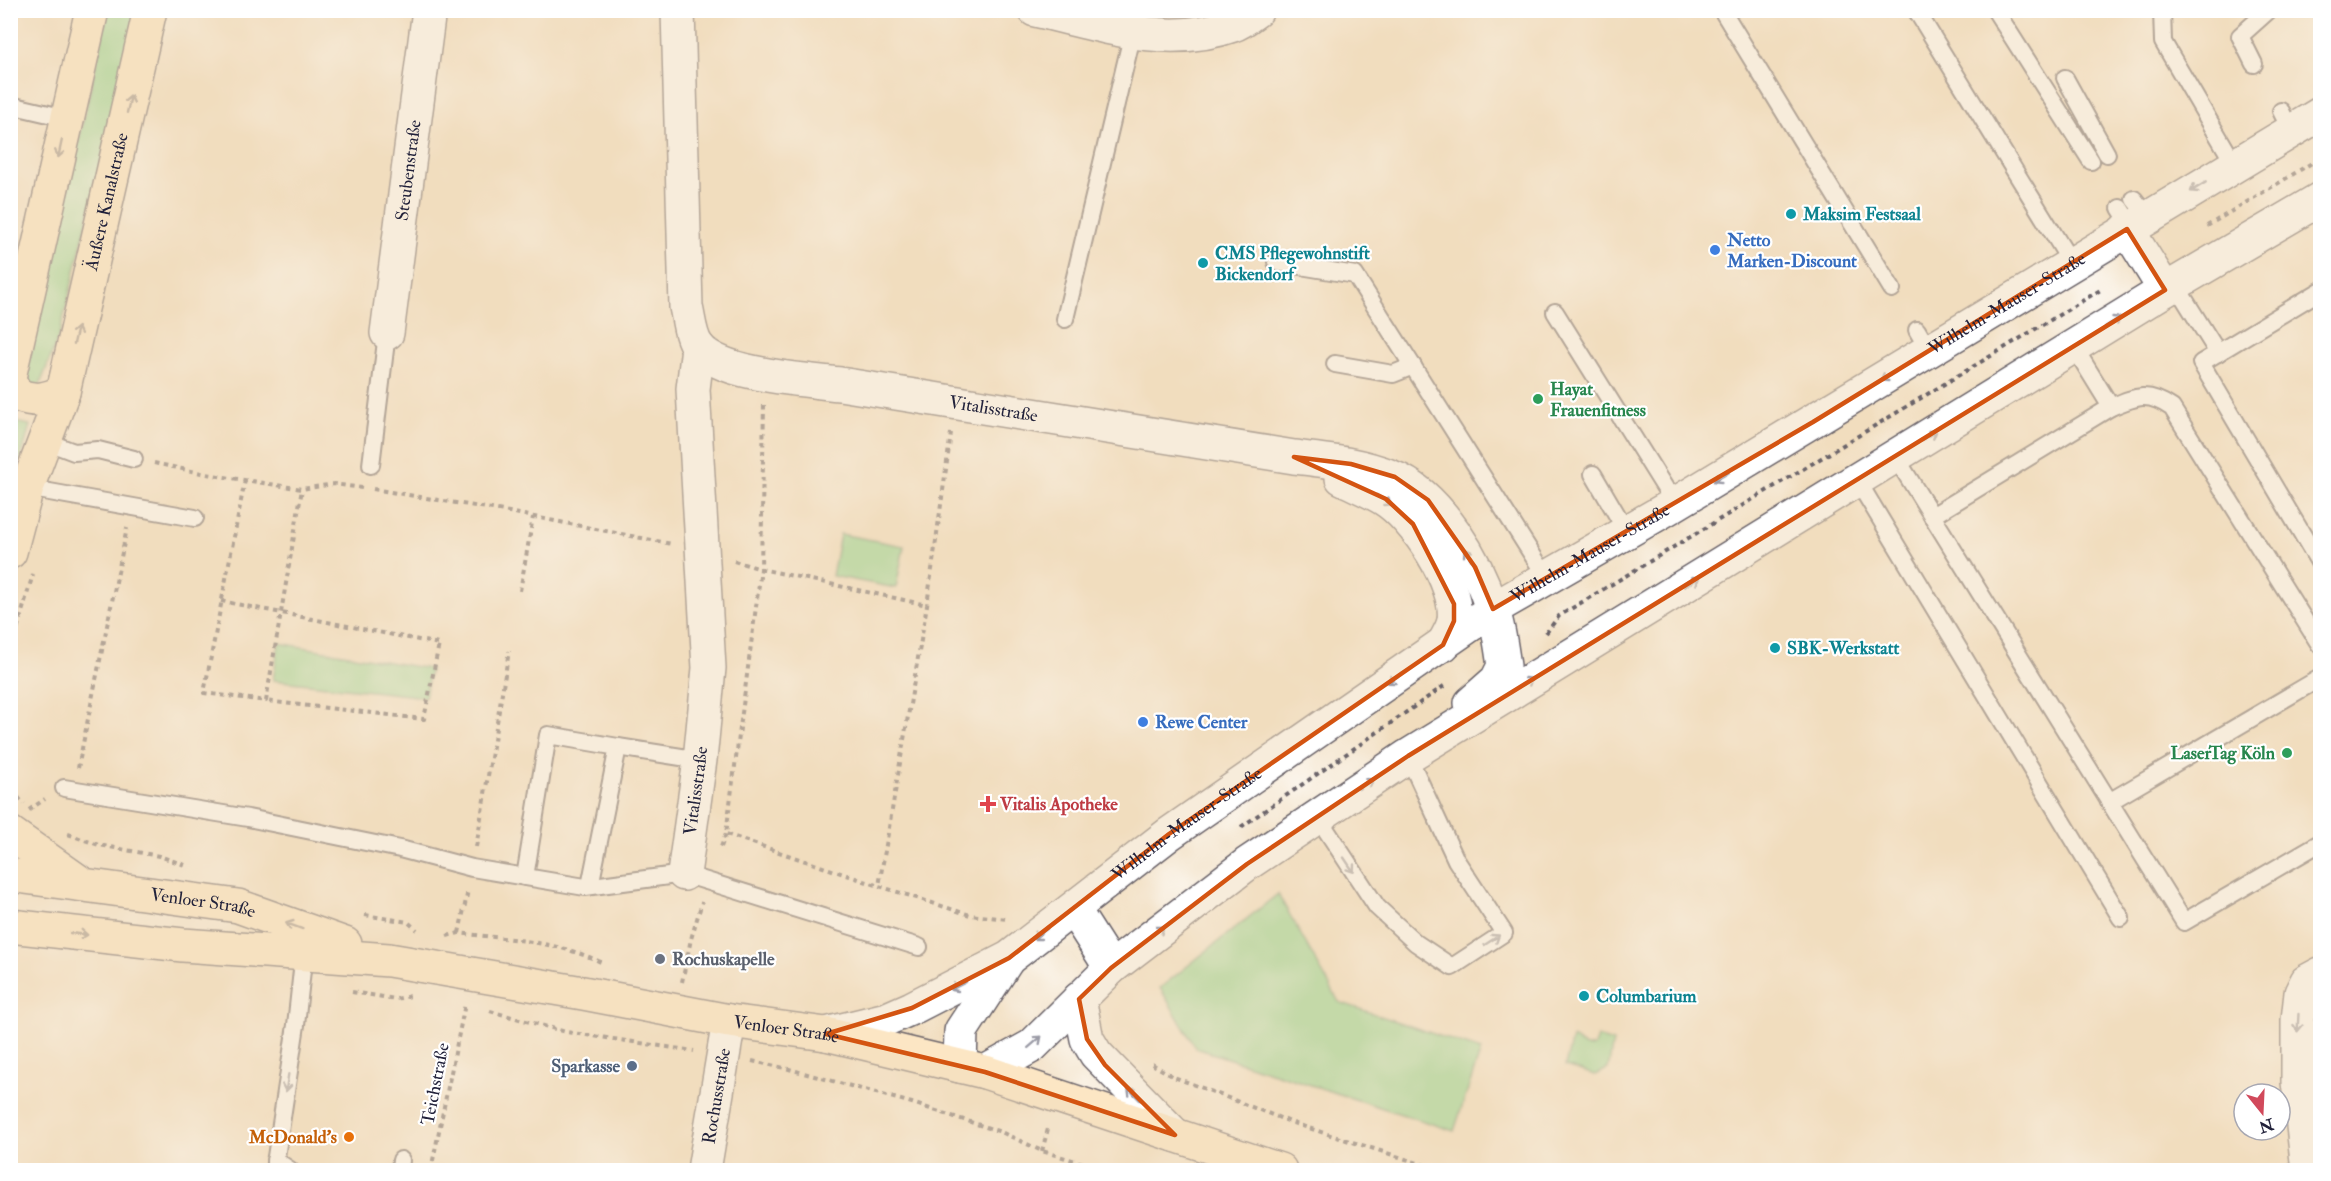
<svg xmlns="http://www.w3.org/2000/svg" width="2331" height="1181" font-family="'IM FELL Double Pica',serif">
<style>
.green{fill:#8ed48f;stroke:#587b65;stroke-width:1.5}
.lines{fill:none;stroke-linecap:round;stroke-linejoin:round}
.service-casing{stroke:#6a6369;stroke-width:20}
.minor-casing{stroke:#6a6369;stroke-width:36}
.tertiary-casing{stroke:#6a6369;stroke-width:36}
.secondary-casing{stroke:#6a6369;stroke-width:36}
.path{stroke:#6a6369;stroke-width:4;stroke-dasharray:4.5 4.5;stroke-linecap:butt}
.service{stroke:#fff;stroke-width:16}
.minor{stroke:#fff;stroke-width:33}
.tertiary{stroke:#fff;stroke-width:33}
.secondary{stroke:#fce6c4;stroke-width:33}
.oneway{stroke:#9a8e86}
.oneway2{stroke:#9c9ca7}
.marked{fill:none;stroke:#d45411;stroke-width:4.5;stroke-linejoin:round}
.culture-dot{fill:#0f9aa8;stroke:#fff;stroke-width:2}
.shop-dot{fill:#3f7fe0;stroke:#fff;stroke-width:2}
.leisure-dot{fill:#2e9e5b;stroke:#fff;stroke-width:2}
.health-dot{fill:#e0444e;stroke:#fff;stroke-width:2}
.worship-dot{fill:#6b7280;stroke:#fff;stroke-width:2}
.service-dot{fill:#5c6f8a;stroke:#fff;stroke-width:2}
.food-dot{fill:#e8710a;stroke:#fff;stroke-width:2}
.labels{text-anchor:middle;stroke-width:4.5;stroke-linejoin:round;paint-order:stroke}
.street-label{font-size:18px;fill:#22223b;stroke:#fff}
.culture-label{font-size:18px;font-weight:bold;fill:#0d838f;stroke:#fff;text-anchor:start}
.shop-label{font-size:18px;font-weight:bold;fill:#366cbe;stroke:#fff;text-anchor:start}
.leisure-label{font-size:18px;font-weight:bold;fill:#27864d;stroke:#fff;text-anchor:start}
.health-label{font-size:18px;font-weight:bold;fill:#be3a42;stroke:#fff;text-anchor:start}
.worship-label{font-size:18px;font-weight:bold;fill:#5b616d;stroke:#fff;text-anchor:start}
.service-label{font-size:18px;font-weight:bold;fill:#4e5e75;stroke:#fff;text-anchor:end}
.food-label{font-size:18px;font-weight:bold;fill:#c56008;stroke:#fff;text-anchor:end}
</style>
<rect width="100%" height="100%" fill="#fff"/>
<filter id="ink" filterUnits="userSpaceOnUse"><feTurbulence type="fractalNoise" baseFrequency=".0167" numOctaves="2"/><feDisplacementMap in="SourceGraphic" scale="12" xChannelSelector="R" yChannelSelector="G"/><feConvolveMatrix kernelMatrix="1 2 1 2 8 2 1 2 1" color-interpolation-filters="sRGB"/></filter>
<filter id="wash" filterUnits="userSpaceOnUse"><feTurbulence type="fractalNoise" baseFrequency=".008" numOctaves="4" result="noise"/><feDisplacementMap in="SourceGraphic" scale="24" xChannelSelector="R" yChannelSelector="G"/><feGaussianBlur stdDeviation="1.35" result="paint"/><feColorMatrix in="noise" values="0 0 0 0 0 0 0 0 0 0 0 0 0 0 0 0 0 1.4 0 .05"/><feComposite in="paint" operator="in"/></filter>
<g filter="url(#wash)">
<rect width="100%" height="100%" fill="#f1ddbe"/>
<g class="green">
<polygon points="108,11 138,11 60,333 39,387 24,381"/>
<polygon points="15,422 30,425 11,497 11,443"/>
<polygon points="840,534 904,546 896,588 832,576"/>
<polygon points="279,643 430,669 425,697 273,680"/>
<polygon points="1278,894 1339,1002 1481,1050 1454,1131 1196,1048 1160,988"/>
<path d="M1597,1037l16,5 -5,27 -13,6 -30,-9 7,-28c10,4 10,12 22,8z"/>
</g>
</g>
<g filter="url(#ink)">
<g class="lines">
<g class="service-casing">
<g id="service">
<polyline points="1722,10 1892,289"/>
<polyline points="1916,10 2072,264"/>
<polyline points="1995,10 2091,161"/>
<polyline points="2162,10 2163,42 2235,165"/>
<polyline points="2254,64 2240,36 2269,10"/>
<polyline points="2065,78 2107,154"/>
<polyline points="10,105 66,118"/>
<polyline points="2281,111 2291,131"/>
<polyline points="2134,199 2148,217"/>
<polyline points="2120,208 2132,227"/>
<polyline points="1276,262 1355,275 1547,578"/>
<polyline points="2175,284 2218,353"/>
<polyline points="2320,291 2201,363 2320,564"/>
<polyline points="1555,312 1675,504"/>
<polyline points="1065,319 1133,32"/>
<polyline points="1917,330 1929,351"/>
<polyline points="1335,364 1393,374 1413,366"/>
<path d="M2111,407c26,-11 37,-16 61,1l148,237"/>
<polyline points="45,441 74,452 98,450 134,459"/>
<polyline points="1895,456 2184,922 2320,843"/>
<polyline points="371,465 387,333"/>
<polyline points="1593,474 1627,532"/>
<polyline points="1857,480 2121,918"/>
<polyline points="27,488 195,518"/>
<polyline points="1932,516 2111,407 2074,347"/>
<polyline points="64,788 248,818 400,849 472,868 585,887 684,874 919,947"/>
<polyline points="2109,802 2320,678"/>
<polyline points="1317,816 1377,907 1416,943 1452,967 1504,933 1456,860 1408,756"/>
<polyline points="525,877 548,735 618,747"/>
<polyline points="590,886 618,747 700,760"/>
<polyline points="275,1160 290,1170"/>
<polyline points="274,1170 296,1025 304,952"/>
<polyline points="400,1170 401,1160"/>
</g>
</g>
<g class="minor-casing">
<g id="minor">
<path d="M1035,10c65,15 133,39 198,15 9,-3 17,-10 24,-15"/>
<path id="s1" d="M387,333l42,-323"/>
<path id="s2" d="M704,1170l25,-149"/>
<polyline points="2308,1170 2298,1082 2298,1020 2301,993 2307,981 2320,974"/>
</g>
</g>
<g class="tertiary-casing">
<g id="tertiary">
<path id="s3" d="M678,10l8,297c3,12 4,30 12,40 22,28 107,33 142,37l454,73c34,4 66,7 98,20 47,17 85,86 100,131 7,18 9,39 12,58l-7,14 -26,23"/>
<polyline points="2127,229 2165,290"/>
<path d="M1342,478c14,7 29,13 42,21 30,18 75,85 70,121 -1,8 -7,17 -11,25"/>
<path id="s4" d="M684,874l16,-114 9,-92 -16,-279 5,-42"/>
<polyline points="1074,910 1111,968"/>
<polyline points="1079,999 1087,1039 1096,1054 1175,1135"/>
<path id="s5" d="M826,1034l61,-15 25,-11 97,-50 160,-124 324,-225 182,-105 645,-390"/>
<polyline points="960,1066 961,1031 1006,962"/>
<polyline points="985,1072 1032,1046 1111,968 1247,864 1408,756 2165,290 2320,199"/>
</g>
</g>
<g class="secondary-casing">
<g id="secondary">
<polyline points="10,373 92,10"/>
<path d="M10,382l7,13c20,7 27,5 46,-3"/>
<path id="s6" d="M10,552l17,-64 36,-96 87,-382"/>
<polyline points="10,833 78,881"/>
<path id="s7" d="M10,875l228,31 107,38"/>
<path id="s8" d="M10,926l173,19 206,15 194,33 146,28 97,13 159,38 295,98"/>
</g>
</g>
<g class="path">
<polyline points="2207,226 2320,158"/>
<polyline points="764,405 761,569 726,834 879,886"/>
<polyline points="951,433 927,605 879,886 970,915 1008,919"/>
<polyline points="154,463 206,474 302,489 334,484 362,488"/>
<polyline points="245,480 204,693 266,701 302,489"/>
<polyline points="373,489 504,511 672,544"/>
<polyline points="734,561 761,569 927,605"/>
<polyline points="520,591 533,517"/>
<polyline points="221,601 439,644 424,719 266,701"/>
<polyline points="1546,633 1559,616 2102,289"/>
<polyline points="10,654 33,574"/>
<polyline points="78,768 127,528"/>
<polyline points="10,781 17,796 24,804"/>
<polyline points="29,810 45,799"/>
<polyline points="1241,827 1444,686"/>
<polyline points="68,834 99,845 159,856 185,865"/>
<polyline points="476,847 509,651"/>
<polyline points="721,847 726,834"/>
<polyline points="365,915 408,922 417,930"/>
<polyline points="459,933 468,890"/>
<path d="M447,936l12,-3c49,6 98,8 144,30"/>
<polyline points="682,982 691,939 702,902"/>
<polyline points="352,992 396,999 411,996"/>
<polyline points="490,1011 566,1032 694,1051"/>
<polyline points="752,1061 789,1069 912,1103 1001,1132 1042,1151 1106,1170"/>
<polyline points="1152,1064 1174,1077 1293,1123 1440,1170"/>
<polyline points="1042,1151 1049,1125"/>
<polyline points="431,1170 465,1004"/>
</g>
<use href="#service" class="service"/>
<use href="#minor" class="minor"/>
<use href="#tertiary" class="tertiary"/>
<use href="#secondary" class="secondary"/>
</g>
<defs><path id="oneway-shaft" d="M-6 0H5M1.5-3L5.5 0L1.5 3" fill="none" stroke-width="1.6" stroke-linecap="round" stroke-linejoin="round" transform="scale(1.5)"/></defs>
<g class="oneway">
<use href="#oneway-shaft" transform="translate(129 104) rotate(-77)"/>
<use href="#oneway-shaft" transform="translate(60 149) rotate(102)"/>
<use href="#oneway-shaft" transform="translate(76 335) rotate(-77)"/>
<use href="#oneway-shaft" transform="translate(294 926) rotate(-160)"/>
<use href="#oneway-shaft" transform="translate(79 934) rotate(6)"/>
</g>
<g class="oneway2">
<use href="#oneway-shaft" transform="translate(2198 187) rotate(149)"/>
<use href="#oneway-shaft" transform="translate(2113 322) rotate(-32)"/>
<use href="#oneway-shaft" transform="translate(1888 376) rotate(149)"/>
<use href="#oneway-shaft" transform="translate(1929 436) rotate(-31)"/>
<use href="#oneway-shaft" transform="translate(1721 477) rotate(149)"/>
<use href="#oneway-shaft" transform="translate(1384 500) rotate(34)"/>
<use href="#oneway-shaft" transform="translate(1469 556) rotate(-121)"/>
<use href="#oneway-shaft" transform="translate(1692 582) rotate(-32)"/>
<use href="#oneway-shaft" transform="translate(1395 678) rotate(145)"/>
<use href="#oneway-shaft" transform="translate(1525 683) rotate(-32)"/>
<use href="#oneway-shaft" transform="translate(1366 784) rotate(-33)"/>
<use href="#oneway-shaft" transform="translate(1349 865) rotate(56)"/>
<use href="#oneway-shaft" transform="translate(1157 932) rotate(-37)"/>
<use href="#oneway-shaft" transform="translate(1040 934) rotate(143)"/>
<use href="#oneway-shaft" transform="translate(1492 940) rotate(-33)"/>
<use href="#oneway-shaft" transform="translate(958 986) rotate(153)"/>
<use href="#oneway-shaft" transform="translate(2298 1023) rotate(93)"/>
<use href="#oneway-shaft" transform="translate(1035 1042) rotate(-41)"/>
<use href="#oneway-shaft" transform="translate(287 1083) rotate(99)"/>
<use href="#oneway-shaft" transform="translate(1134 1094) rotate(-135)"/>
</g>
</g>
<path d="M0 0H2331V1181H0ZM2127,229l38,61 -757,466 -161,108 -136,104 -32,31 8,40 18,26 70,70 -190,-63 -159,-38 86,-26 97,-50 160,-124 274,-189 11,-24v-17l-41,-80 -27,-25 -92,-42 57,7 44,13 33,23 47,67 18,42 320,-187z" fill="#f1ddbe" fill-opacity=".55" fill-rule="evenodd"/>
<path class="marked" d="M2127,229l38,61 -757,466 -161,108 -136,104 -32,31 8,40 18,26 70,70 -190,-63 -159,-38 86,-26 97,-50 160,-124 274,-189 11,-24v-17l-41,-80 -27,-25 -92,-42 57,7 44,13 33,23 47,67 18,42 320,-187z"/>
<g class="culture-dot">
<circle cx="1791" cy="214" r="6"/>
<circle cx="1203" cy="263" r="6"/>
<circle cx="1775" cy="648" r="6"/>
<circle cx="1584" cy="996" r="6"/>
</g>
<g class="shop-dot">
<circle cx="1715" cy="250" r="6"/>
<circle cx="1143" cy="722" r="6"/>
</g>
<g class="leisure-dot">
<circle cx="1538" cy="399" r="6"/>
<circle cx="2287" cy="753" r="6"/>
</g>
<path class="health-dot" d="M985 795h6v6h6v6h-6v6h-6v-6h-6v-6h6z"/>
<circle class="worship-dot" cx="660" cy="959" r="6"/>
<circle class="service-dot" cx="632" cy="1066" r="6"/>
<circle class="food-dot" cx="349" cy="1137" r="6"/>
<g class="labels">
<g class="street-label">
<text dy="6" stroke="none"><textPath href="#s1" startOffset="164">Steubenstraße</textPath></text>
<text dy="6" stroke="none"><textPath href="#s6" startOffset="364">Äußere Kanalstraße</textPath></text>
<text dy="6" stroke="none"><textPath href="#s5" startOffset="1394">Wilhelm-Mauser-Straße</textPath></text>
<text dy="6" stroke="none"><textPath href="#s3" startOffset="644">Vitalisstraße</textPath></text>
<text dy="6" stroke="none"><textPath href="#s5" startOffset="908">Wilhelm-Mauser-Straße</textPath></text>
<text dy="6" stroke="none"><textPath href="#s4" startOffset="84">Vitalisstraße</textPath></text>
<text dy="6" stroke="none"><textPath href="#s5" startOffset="422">Wilhelm-Mauser-Straße</textPath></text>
<text dy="6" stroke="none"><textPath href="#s7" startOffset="195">Venloer Straße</textPath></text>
<text dy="6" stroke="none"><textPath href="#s8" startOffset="784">Venloer Straße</textPath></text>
<text transform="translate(435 1084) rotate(-79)" y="6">Teichstraße</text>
<text dy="6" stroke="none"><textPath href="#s2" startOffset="75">Rochusstraße</textPath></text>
</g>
<g class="culture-label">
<text x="1803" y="220">Maksim Festsaal</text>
<text x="1215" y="259">CMS Pflegewohnstift<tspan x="1215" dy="21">Bickendorf</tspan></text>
<text x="1787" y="654">SBK-Werkstatt</text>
<text x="1596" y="1002">Columbarium</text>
</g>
<g class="shop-label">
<text x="1727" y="246">Netto<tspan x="1727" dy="21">Marken-Discount</tspan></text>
<text x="1155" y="728">Rewe Center</text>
</g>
<g class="leisure-label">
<text x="1550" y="395">Hayat<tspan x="1550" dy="21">Frauenfitness</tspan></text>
<text x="2275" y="759" text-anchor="end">LaserTag Köln</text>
</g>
<g class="health-label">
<text x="1000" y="810">Vitalis Apotheke</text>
</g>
<g class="worship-label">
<text x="672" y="965">Rochuskapelle</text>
</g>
<g class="service-label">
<text x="620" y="1072">Sparkasse</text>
</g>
<g class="food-label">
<text x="337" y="1143">McDonald's</text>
</g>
</g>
<rect width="2331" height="1181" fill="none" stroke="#fff" stroke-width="36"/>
<g transform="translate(2262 1112) rotate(162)"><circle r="28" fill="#ffffff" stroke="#a7a7b1" stroke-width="1.5"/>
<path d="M0-4.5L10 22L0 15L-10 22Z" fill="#d1495b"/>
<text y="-9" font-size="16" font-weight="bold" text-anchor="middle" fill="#22223b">N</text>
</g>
</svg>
